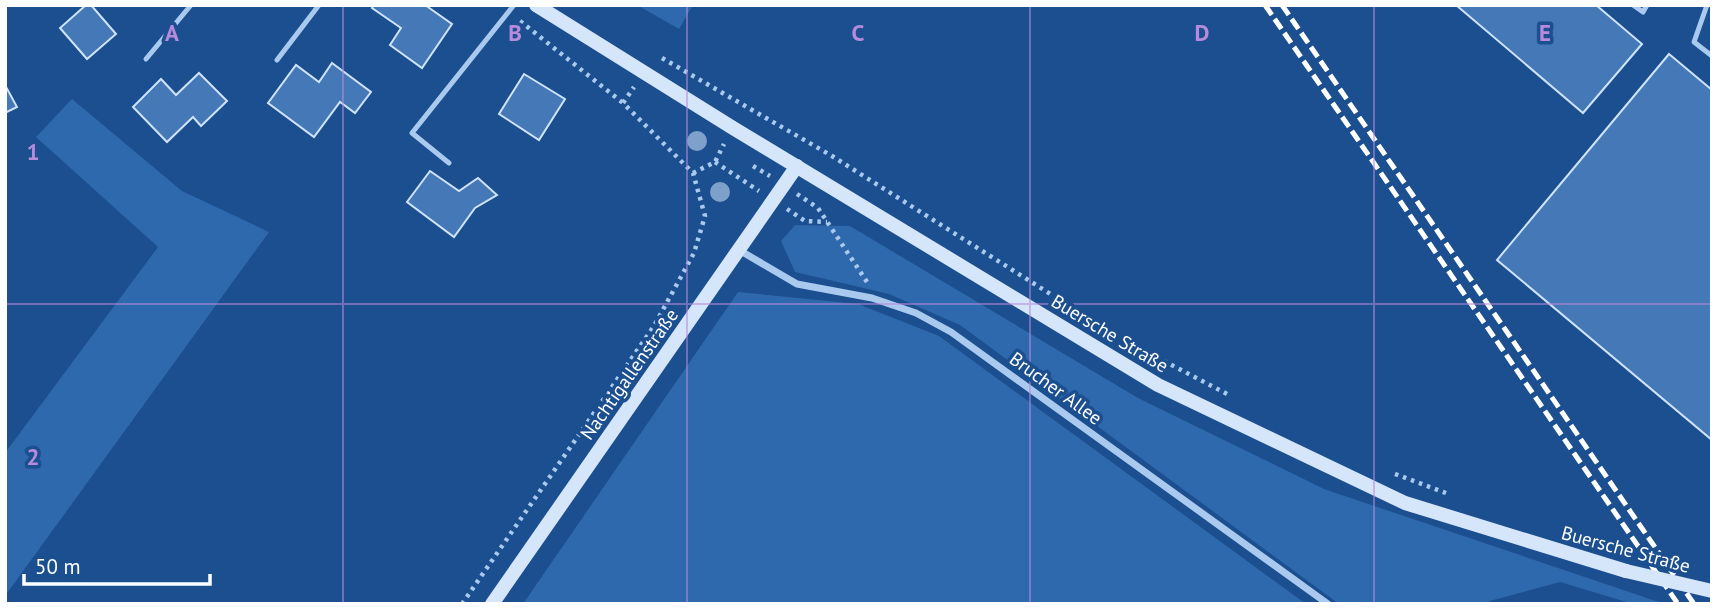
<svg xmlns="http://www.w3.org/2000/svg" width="1717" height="609" font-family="'PT Sans',sans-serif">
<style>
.green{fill:#2e69ad}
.building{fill:#4478b7;stroke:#cfe3fa;stroke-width:2}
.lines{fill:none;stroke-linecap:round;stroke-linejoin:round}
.path{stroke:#a9c9ee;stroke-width:4.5;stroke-dasharray:3.5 5;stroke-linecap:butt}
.lane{stroke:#a9c9ee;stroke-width:5}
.street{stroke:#a9c9ee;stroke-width:7}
.secondary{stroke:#d6e6fa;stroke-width:14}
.rail{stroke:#fff;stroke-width:5;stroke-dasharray:12 5;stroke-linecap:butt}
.path-bridge{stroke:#a9c9ee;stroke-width:4.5;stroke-dasharray:3.5 5;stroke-linecap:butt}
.secondary-bridge{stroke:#d6e6fa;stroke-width:14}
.tree{fill:#7ea0ca}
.grid{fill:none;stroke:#b68bdc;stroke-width:2;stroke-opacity:0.55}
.labels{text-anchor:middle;stroke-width:7;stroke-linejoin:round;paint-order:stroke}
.street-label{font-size:19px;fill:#fff;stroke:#1b4f8f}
.grid-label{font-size:23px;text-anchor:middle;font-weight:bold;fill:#b68bdc;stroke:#1b4f8f;stroke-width:7;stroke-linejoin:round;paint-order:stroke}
</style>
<rect width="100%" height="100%" fill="#1b4f8f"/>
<g class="green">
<polygon points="637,5 693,5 679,29"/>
<polygon points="72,99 182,191 269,232 5,596 5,453 158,247 36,137"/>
<polygon points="795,225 850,226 1138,398 1324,489 1665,604 1633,604 1560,582 1490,601 1487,604 1339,604 960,325 889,294 795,272 781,241"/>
<polygon points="738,292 858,304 939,336 1306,604 523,604"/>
</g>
<g class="building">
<polygon points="86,5 91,5 116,34 87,59 60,28"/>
<polygon points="374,5 425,5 452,24 422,68 390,45 401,28 372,8"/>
<polygon points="1456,5 1596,5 1642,44 1583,113"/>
<polygon points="1669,54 1712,90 1712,440 1497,260"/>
<polygon points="332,63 371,92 355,113 340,102 314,137 268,103 296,65 319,82"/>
<polygon points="199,73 227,101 201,126 193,117 167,142 133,107 161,79 176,95"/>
<polygon points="524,74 565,99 539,140 499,114"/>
<polygon points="5,85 17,107 5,113"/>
<polygon points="430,171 459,191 478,178 497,195 475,208 454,237 407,202"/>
</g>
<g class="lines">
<g class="path">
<polyline points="520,21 623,103"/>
<polyline points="662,58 832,156 1082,314"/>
<polyline points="715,162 759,191"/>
<polyline points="753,166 770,176"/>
<polyline points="693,173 715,162 724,144"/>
<polyline points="797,194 818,208 867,282"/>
<polyline points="787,209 805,221 827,222"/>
<polyline points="1141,349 1229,395"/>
<polyline points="1395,474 1446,493"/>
<polyline points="462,604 654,326 694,253 705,216 693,173 623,103 634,87"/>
</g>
<g class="lane">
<polyline points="1633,5 1643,12 1647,5"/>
<polyline points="1707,5 1694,42 1712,56"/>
<polyline points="146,59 191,5"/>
<polyline points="277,60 319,5"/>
<polyline points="449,163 412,133 514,5"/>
</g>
<polyline class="street" points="739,250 797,284 872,298 916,313 951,332 1328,604"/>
<g class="secondary">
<polyline points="536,5 733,128 1158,385 1405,503 1626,571"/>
<polyline points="492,604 797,166"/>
</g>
<g class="rail">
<polyline points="1265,5 1678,604"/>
<polyline points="1282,5 1694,604"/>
</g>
<polyline class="path-bridge" points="1613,547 1626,550"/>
<polyline class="secondary-bridge" points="1626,571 1712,591"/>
</g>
<g class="tree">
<circle cx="697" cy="141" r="10"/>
<circle cx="720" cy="192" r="10"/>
</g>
<path class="grid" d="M343,5v599M687,5v599M1030,5v599M1374,5v599M5,304h1707"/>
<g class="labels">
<g class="street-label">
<text transform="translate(1110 333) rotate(31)" y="7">Buersche Straße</text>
<text transform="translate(629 374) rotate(-55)" y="7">Nachtigallenstraße</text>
<text transform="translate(1056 388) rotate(36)" y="7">Brucher Allee</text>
<text transform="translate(1626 549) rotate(15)" y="7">Buersche Straße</text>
</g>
</g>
<g class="grid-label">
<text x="172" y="41">A</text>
<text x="515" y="41">B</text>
<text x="858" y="41">C</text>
<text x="1202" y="41">D</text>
<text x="1545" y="41">E</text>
<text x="33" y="160">1</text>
<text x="33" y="465">2</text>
</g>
<rect width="1717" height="609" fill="none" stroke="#ffffff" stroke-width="14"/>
<path d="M24 574v10h186v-10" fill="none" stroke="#ffffff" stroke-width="3.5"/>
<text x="35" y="574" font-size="21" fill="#ffffff" stroke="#1b4f8f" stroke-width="5" paint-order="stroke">50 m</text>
</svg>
